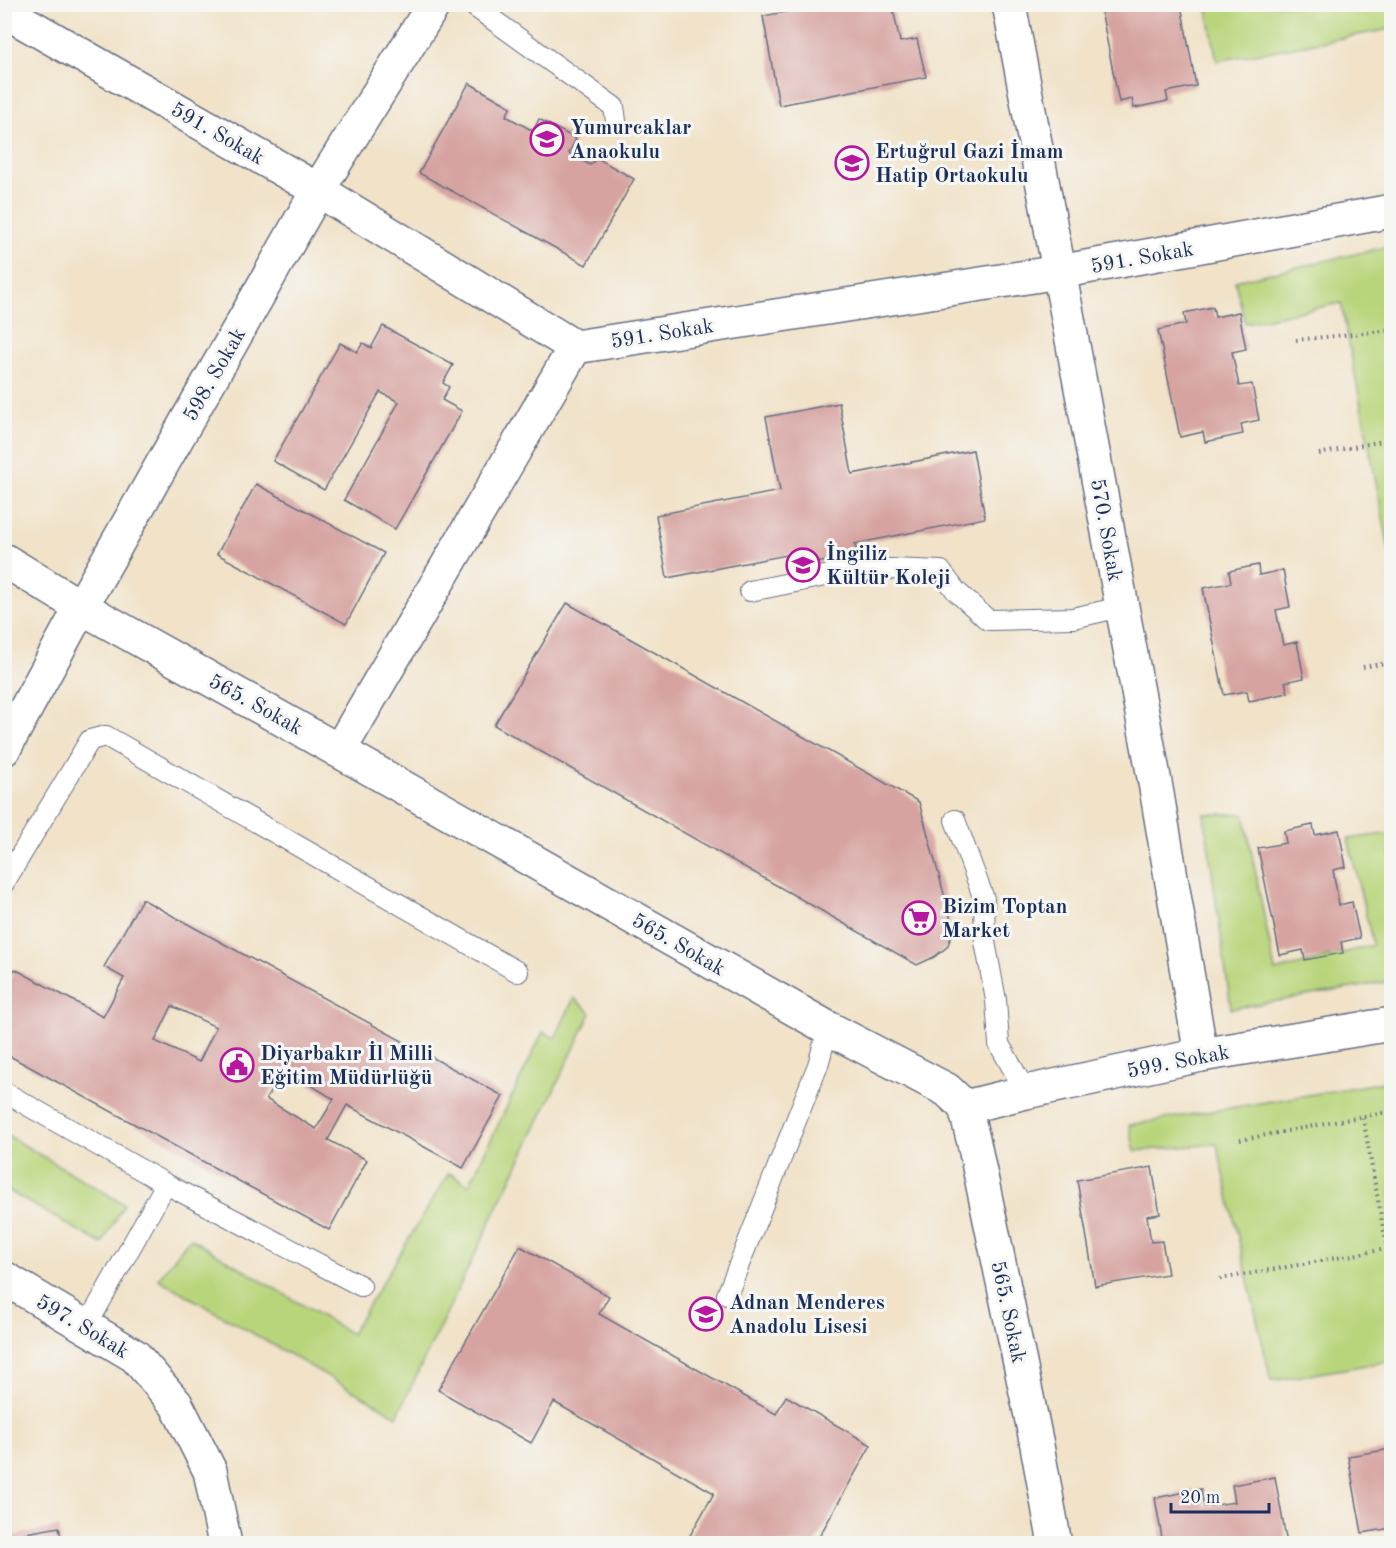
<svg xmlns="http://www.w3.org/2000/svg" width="1396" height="1548" font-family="'Old Standard TT',serif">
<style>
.green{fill:#b9d57b;stroke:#6a826c;stroke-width:1.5}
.building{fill:#d6a3a0;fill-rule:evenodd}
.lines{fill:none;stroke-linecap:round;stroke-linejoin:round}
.lane-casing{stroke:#666e83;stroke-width:22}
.street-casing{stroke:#666e83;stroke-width:36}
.path{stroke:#666e83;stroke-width:4;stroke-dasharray:1.5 4.5;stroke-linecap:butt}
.lane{stroke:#fff;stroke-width:20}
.street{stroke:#fff;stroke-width:33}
.labels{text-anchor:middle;stroke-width:6;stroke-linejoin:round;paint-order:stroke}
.poi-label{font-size:21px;font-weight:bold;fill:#1b2f5e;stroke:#f6f6f2;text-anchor:start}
.street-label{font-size:21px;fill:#1b2f5e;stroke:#f6f6f2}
</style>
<rect width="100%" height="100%" fill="#f6f6f2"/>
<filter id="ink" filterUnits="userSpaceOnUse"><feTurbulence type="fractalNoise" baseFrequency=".0167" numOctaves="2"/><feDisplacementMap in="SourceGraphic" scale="12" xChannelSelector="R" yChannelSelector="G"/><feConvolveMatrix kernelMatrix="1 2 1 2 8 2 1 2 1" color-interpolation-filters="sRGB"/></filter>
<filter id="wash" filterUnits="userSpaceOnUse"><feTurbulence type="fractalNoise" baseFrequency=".008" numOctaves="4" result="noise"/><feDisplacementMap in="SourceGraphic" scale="24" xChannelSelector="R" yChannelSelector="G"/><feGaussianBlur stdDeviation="1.35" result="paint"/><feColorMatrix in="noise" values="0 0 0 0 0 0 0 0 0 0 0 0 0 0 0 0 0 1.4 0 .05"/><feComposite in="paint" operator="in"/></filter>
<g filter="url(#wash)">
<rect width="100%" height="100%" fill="#f1e2c8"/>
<g class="green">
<polygon points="1206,5 1391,5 1391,29 1217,61"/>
<polygon points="1391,246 1392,246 1391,559 1341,303 1245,323 1235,281"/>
<polygon points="1204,814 1244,814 1275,971 1373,945 1348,839 1391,833 1391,981 1231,1009"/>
<polygon points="574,998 591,1013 397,1416 158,1279 190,1238 351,1334 449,1173 469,1185 543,1032 555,1038"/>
<polygon points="1391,1081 1391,1361 1271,1381 1217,1144 1135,1151 1129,1125"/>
<polygon points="5,1134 124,1204 102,1244 5,1189"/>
</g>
<g id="blocks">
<g class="building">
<polygon points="807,4 892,4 900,42 917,39 926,77 779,105 763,16 808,8"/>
<polygon points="1100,5 1181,5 1196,86 1166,92 1168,101 1134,108 1132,99 1119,102"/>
<polygon points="469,83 511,107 506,116 533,131 539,119 576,139 569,153 590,165 597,158 634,179 586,265 419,173"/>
<polygon points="1213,307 1215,317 1239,312 1246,349 1232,352 1239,386 1252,384 1259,420 1241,424 1243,434 1205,442 1203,432 1180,437 1158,330 1186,324 1184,313"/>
<polygon points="383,326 453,365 443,383 449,387 442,400 462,411 395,529 344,500 399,402 380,392 324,490 273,461 340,343 357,352 363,343 371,348"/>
<polygon points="839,403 852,474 973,450 985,518 854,544 859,555 795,567 792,554 667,578 656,515 780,491 766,417"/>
<polygon points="256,484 384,553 346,624 217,554"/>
<polygon points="1258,565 1259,575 1283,570 1290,607 1276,610 1283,645 1297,642 1304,678 1285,682 1288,693 1249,701 1247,691 1224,695 1203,588 1231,583 1229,571"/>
<polygon points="567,603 919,802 950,916 952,935 947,947 934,957 917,965 494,725"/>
<polygon points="1313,825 1315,835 1339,830 1346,867 1333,870 1339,905 1352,902 1360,938 1341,942 1343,953 1305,960 1303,950 1280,955 1258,848 1286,843 1284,831"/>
<path d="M142,899l361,197 -40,72 -116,-63 -19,35 39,20 -38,70 -325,-177v-65l11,-19 88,48 21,-39 -20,-11zM172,1006l44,21 -17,35 -44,-21zM284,1069l50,30 -18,30 -50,-30z"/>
<polygon points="1152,1167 1160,1214 1147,1216 1151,1242 1162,1241 1168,1274 1095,1286 1077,1180"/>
<polygon points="520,1246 609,1296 599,1314 776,1414 786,1396 871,1445 815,1544 697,1544 688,1539 714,1493 554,1402 531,1443 438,1390"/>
<polygon points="1392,1449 1392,1528 1362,1533 1348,1456"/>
<polygon points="1275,1477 1287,1544 1163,1544 1155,1498 1201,1489 1204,1507 1235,1502 1232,1485"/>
<polygon points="59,1527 62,1544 4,1544 4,1537"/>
</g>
</g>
</g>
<g filter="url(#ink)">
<use href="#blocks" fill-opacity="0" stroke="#666e83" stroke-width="1.5"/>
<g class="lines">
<g class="lane-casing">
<g id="lane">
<polyline points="471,4 614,107 616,121"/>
<polyline points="750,591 865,568 941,571 956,591 988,620 1073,618 1121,607"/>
<polyline points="955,820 984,899 985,942 996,1000 999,1044 1026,1092"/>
<polyline points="4,883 90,740 106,736 518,972"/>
<polyline points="4,1092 166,1184 361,1286"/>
<polyline points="727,1295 818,1065 828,1028"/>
<polyline points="86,1327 166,1184"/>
</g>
</g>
<g class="street-casing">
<g id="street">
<polyline points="1009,4 1156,788 1201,1055"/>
<polyline points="13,16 318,190 575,347 1059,272 1392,211"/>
<polyline points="4,560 81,607 339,751 828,1028 947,1090 965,1107 974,1143 1036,1440 1055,1544"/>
<polyline points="4,749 81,607 318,190 434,4"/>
<polyline points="339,751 575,347"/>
<polyline points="965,1107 1026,1092 1201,1055 1392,1024"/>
<polyline points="4,1278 135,1356 176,1404 210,1471 225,1544"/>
</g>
</g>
<g class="path">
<polyline points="1391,4 1392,10"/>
<polyline points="1296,340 1392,330"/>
<polyline points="1319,454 1392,439"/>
<polyline points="1363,667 1392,662"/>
<polyline points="1363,1118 1392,1276"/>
<polyline points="1240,1140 1392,1111"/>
<polyline points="1220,1279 1392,1248"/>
</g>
<use href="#lane" class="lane"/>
<use href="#street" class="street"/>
</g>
</g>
<defs>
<g id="school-ring" transform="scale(1.725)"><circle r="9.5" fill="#f6f6f2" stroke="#b5179e" stroke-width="1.5"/><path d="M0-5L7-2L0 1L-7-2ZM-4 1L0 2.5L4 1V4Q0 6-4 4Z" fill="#b5179e"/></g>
<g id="supermarket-ring" transform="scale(1.725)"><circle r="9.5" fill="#f6f6f2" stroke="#b5179e" stroke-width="1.5"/><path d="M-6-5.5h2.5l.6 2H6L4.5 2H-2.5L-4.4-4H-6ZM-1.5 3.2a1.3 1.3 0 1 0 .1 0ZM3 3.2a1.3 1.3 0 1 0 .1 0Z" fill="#b5179e"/></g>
<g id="civic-ring" transform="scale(1.725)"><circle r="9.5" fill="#f6f6f2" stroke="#b5179e" stroke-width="1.5"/><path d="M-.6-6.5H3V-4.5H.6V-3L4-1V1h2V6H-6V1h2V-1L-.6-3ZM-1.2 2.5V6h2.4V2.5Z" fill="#b5179e"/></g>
</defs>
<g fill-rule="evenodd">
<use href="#school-ring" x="547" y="139"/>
<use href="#school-ring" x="852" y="163"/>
<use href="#school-ring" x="803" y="565"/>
<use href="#supermarket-ring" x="919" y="918"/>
<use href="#civic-ring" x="237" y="1065"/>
<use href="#school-ring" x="706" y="1314"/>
</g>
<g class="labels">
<g class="poi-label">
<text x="570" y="134">Yumurcaklar<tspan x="570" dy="24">Anaokulu</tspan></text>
<text x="875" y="158">Ertuğrul Gazi İmam<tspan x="875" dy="24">Hatip Ortaokulu</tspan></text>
<text x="826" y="560">İngiliz<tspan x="826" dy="24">Kültür Koleji</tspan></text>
<text x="942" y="913">Bizim Toptan<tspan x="942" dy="24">Market</tspan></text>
<text x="260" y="1060">Diyarbakır İl Milli<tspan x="260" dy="24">Eğitim Müdürlüğü</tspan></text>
<text x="729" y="1309">Adnan Menderes<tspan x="729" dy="24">Anadolu Lisesi</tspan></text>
</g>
<g class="street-label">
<text transform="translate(218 133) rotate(30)" y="7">591. Sokak</text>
<text transform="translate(1142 257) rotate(-10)" y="7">591. Sokak</text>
<text transform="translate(662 333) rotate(-9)" y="7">591. Sokak</text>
<text transform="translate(214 374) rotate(-60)" y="7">598. Sokak</text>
<text transform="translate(1107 530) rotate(80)" y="7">570. Sokak</text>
<text transform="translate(256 704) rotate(29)" y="7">565. Sokak</text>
<text transform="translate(679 944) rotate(30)" y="7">565. Sokak</text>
<text transform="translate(1178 1061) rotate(-11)" y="7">599. Sokak</text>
<text transform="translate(1009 1312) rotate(78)" y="7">565. Sokak</text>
<text transform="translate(83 1326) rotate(31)" y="7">597. Sokak</text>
</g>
</g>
<rect width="1396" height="1548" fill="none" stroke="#f6f6f2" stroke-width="24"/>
<path d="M1171 1503v9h98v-9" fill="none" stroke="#1b2f5e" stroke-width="3"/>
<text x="1180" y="1503" font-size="18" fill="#1b2f5e" stroke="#f6f6f2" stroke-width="4.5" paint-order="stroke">20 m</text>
</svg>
